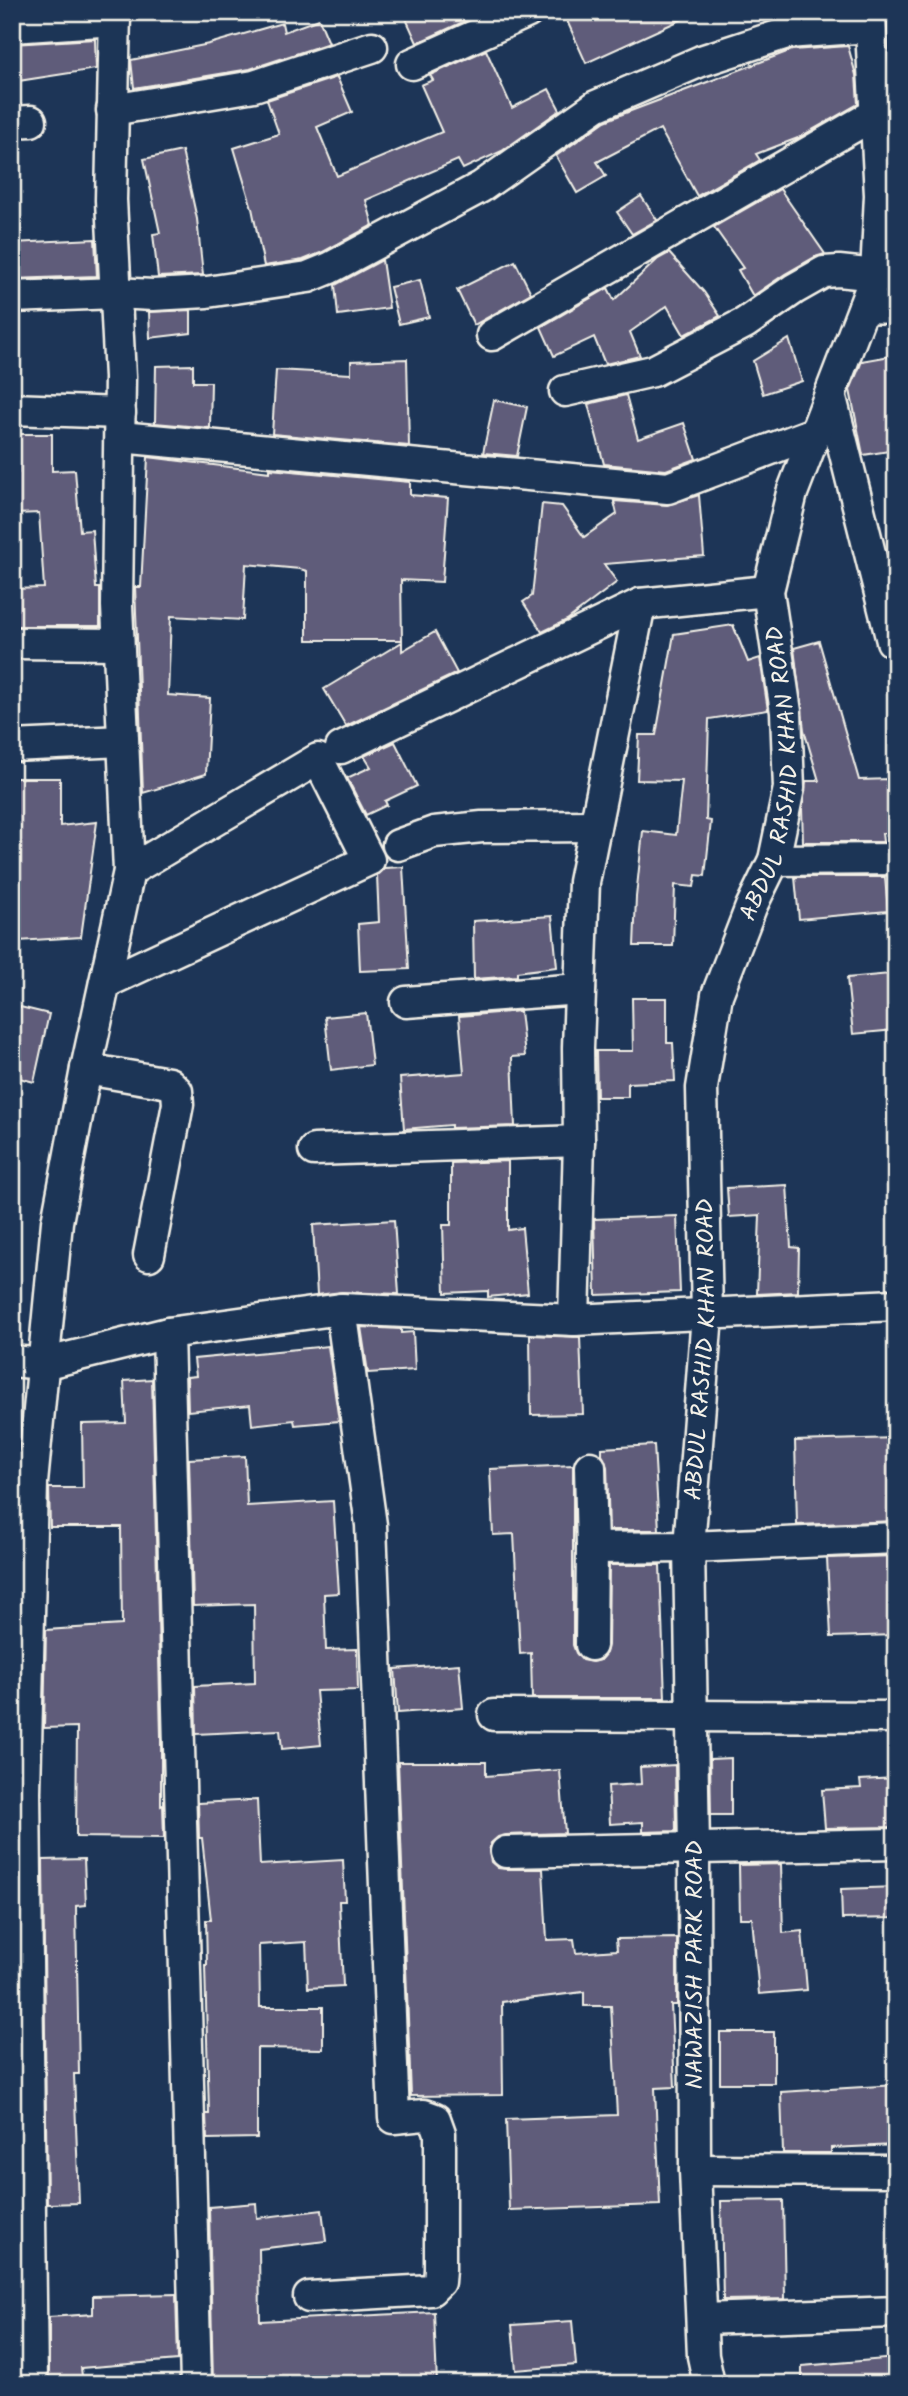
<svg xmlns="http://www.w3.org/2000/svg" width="908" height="2396" font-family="Kalam,sans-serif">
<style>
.building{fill:#5f5c7a;stroke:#f4f1e8;stroke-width:2}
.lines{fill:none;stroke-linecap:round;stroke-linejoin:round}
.minor-casing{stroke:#f4f1e8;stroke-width:35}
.minor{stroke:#1d3557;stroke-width:30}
.labels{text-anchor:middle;stroke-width:5;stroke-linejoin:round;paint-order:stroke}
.street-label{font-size:24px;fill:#f4f1e8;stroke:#1d3557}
</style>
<rect width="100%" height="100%" fill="#1d3557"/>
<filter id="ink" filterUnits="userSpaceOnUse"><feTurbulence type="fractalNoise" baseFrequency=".0143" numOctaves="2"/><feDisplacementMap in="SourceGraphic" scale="14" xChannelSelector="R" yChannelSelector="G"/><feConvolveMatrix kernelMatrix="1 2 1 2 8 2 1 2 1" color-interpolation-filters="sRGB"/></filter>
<g filter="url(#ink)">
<g class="building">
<polygon points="403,12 485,12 417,43"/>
<polygon points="563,12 698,12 586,63"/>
<polygon points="319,19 329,43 250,69 134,88 131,60 209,44 282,23 284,32"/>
<polygon points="95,39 96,69 12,82 12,44"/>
<polygon points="848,46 856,75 858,104 798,138 756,154 760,160 697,196 660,129 597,162 606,176 577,193 556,156 605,121 620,115 792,50"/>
<polygon points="486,50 512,108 549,89 560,110 502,151 463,169 458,160 366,200 373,225 323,252 303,260 264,266 252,208 234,148 279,134 267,100 337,77 352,112 317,127 337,176 442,132 421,85 433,80 430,75"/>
<polygon points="182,151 197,219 203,275 158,277 153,234 160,233 144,159"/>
<polygon points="780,189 825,254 815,257 785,274 753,296 738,270 743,268 714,227"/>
<polygon points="641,196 657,220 632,234 617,212"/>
<polygon points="95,239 97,276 12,279 12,243"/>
<polygon points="669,253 704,292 720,316 684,335 667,306 630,332 640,356 605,364 594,337 554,356 541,327 608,288 614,300 658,259"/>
<polygon points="382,260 389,308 338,315 335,285"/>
<polygon points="515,261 531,293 474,325 457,290"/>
<polygon points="420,280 429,317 399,324 390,287"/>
<polygon points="191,310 191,333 150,338 149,312"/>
<polygon points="789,339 802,381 763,394 753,361"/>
<polygon points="896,355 896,450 863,455 850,390 862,361"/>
<polygon points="407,359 409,446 272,434 276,370 351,374 351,361"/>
<polygon points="193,365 193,382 211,382 210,428 155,423 156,366"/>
<polygon points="626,395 638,439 684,423 696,459 666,470 604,464 588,404"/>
<polygon points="494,400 527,407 517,456 483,453"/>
<polygon points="18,434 52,434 52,471 75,470 80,531 92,530 96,588 100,588 100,626 12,626 12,589 44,588 39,513 15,514 12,474 18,473"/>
<polygon points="148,457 270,472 270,469 410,482 410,495 448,498 442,582 401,580 402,640 307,640 307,571 300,569 246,564 243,620 171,616 168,695 210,698 206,774 143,793 135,587 141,587"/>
<polygon points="699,495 704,556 604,564 617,582 567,620 542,632 523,602 532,596 542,504 562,506 584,537 617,514 614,501 667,505"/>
<polygon points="733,625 748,662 760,658 768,710 709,719 706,820 711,821 705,876 696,875 694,887 675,885 673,946 634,946 636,897 643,831 676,835 682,781 637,780 639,735 656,735 674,634"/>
<polygon points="435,632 457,673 346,726 324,689 402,642 402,651"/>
<polygon points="819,641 859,780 890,779 892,833 882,833 883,842 803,842 802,809 806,781 819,781 804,730 794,648"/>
<polygon points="395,742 417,786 385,801 387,805 366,815 347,778 371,767 364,756"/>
<polygon points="12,778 60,778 60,826 97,822 81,937 18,941 14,899 12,899"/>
<polygon points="403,867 409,969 360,971 358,924 379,922 377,875 384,868"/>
<polygon points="795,877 885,877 888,911 799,919"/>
<polygon points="552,916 557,967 517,972 517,976 474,979 473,921"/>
<polygon points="890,974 895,1030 853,1034 847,978"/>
<polygon points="632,998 667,998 667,1043 673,1043 675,1081 628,1083 628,1097 597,1097 596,1051 633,1051"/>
<polygon points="12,1005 49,1014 34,1082 12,1076"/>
<polygon points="520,1011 525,1056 512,1057 515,1126 451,1128 451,1125 404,1129 400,1078 464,1073 459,1016"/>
<polygon points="366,1013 372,1065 331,1070 325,1017"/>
<polygon points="508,1161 508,1230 522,1228 528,1293 488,1297 488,1291 445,1293 443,1225 451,1225 451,1163"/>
<polygon points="787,1185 791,1247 799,1248 798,1292 757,1294 760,1215 729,1217 727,1188"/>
<polygon points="677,1216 680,1292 596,1295 594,1219"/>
<polygon points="394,1220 399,1294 342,1292 317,1295 313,1225"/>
<polygon points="361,1327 401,1329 401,1333 413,1332 415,1370 368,1373"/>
<polygon points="530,1335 580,1337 583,1414 531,1415"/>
<polygon points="328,1346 339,1421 295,1425 294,1420 252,1425 250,1405 188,1411 187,1377 196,1376 194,1359"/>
<polygon points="152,1379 161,1736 161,1806 163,1805 164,1838 76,1837 77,1727 44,1728 46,1630 122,1625 121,1527 50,1527 49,1488 83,1488 82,1424 126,1423 124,1381"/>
<polygon points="896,1438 896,1521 797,1525 795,1441"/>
<polygon points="654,1445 659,1530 609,1530 607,1467 602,1455 602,1448"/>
<polygon points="245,1456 247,1506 333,1501 339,1593 324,1594 326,1650 357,1649 358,1690 316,1691 321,1745 282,1749 280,1730 196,1734 195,1686 255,1683 254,1604 193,1606 189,1459"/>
<polygon points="573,1465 573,1645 576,1653 582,1660 592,1662 600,1660 606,1653 608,1645 609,1565 660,1565 665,1698 532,1698 531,1653 520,1654 514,1534 493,1535 490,1469"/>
<polygon points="896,1556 896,1635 831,1637 827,1558"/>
<polygon points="459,1664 463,1708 398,1713 395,1669"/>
<polygon points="731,1758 731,1815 711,1815 710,1759"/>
<polygon points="398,1762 486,1762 486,1776 560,1770 565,1833 506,1835 498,1837 491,1843 489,1852 491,1862 498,1868 506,1869 543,1869 547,1940 574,1939 576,1953 617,1950 616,1939 677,1938 677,2005 671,2005 675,2087 655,2088 660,2205 509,2210 506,2119 617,2115 611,2006 584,2006 584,1992 502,2002 503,2095 411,2096"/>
<polygon points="675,1765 676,1831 643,1832 643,1822 610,1824 608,1786 641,1784 640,1767"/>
<polygon points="896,1778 896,1827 825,1828 822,1790 861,1788 860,1780"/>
<polygon points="257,1800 260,1865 343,1860 345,1901 339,1901 343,1986 308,1988 306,1942 259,1945 260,2007 323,2007 323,2049 257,2048 257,2138 207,2139 206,2114 209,2114 205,1965 207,1965 206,1920 211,1920 202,1838 199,1838 198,1803"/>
<polygon points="84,1859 86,1905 76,1906 79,2074 74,2074 79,2203 47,2204 43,1860"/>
<polygon points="781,1864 783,1933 802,1931 807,1990 759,1994 752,1918 740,1918 739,1865"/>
<polygon points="896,1887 896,1918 842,1919 841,1889"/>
<rect x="720" y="2032" width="54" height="51"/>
<polygon points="896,2085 896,2145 831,2148 831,2153 783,2153 781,2092"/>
<polygon points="783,2200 785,2299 723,2300 721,2201"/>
<polygon points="256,2203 257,2218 322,2210 326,2241 259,2249 260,2321 434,2312 437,2384 213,2384 209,2207"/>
<polygon points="176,2294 178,2360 81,2368 83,2384 49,2384 49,2317 93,2314 93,2296"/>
<polygon points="572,2321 576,2365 516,2370 512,2325"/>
<polygon points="896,2358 896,2384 802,2384 802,2366"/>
</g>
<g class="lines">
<g class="minor-casing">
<g id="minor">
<polyline points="12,27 115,20"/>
<polyline points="412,64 528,12"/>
<polyline points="112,110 254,86 372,47"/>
<polyline points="12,122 31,121"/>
<polyline points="12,297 116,293 153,295 207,292 308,277 330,268 481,187 596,106 701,61 787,33 870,27"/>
<polyline points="864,307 896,308"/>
<polyline points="492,335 875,114"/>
<polyline points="565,391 653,371 745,323 794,289 824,272 839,271 876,275"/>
<polyline points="830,394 892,641"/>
<polyline points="12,409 120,413"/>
<polyline points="120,437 668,488 816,432"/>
<polyline points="12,643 118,644"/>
<polyline points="12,746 123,741"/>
<polyline points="341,748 640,604 768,591"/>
<polyline points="398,845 434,832 482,827 595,826"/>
<polyline points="774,860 896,859"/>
<polyline points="105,983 369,860 318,759 129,871"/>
<polyline points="406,1002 580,989"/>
<polyline points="86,1069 169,1083 177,1091 178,1104 149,1255"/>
<polyline points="314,1150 579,1141"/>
<polyline points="341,1309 574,1320 896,1305"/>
<polyline points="574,1320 579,1141 578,1048 584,882 640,604"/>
<polyline points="168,1333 196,2384"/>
<polyline points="12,1361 43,1364 168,1333 341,1309 371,1525 394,2118 424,2115 435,2119 440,2133 440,2269 439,2282 431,2290 309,2297"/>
<polyline points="590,1467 592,1548 689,1547 896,1538"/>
<polyline points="591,1645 592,1548"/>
<polyline points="494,1715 896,1717"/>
<polyline points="506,1852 896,1844"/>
<polyline points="695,2170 896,2171"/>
<polyline points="703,2319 896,2312"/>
<polyline points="32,2384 25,1792 32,1483 57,1222 86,1069 129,871 117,606 120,377 111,200 115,12"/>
<path id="s1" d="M709,2384l-6,-28 -8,-186 -1,-321 -5,-302 18,-232 -5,-227 15,-93 34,-88 23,-47 15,-72 -3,-76 -18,-121 24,-98 84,-218 4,-80 -10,-183"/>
</g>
</g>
<use href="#minor" class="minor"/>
</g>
</g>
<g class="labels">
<g class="street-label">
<text dy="8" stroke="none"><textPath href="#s1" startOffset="1624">ABDUL RASHID KHAN ROAD</textPath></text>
<text dy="8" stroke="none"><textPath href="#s1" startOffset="1036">ABDUL RASHID KHAN ROAD</textPath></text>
<text transform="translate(694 1965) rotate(-90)" y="8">NAWAZISH PARK ROAD</text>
</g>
</g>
<rect width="908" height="2396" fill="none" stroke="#1d3557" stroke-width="42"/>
<rect x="21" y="21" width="866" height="2354" fill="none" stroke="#f4f1e8" stroke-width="2.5" filter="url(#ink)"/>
</svg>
